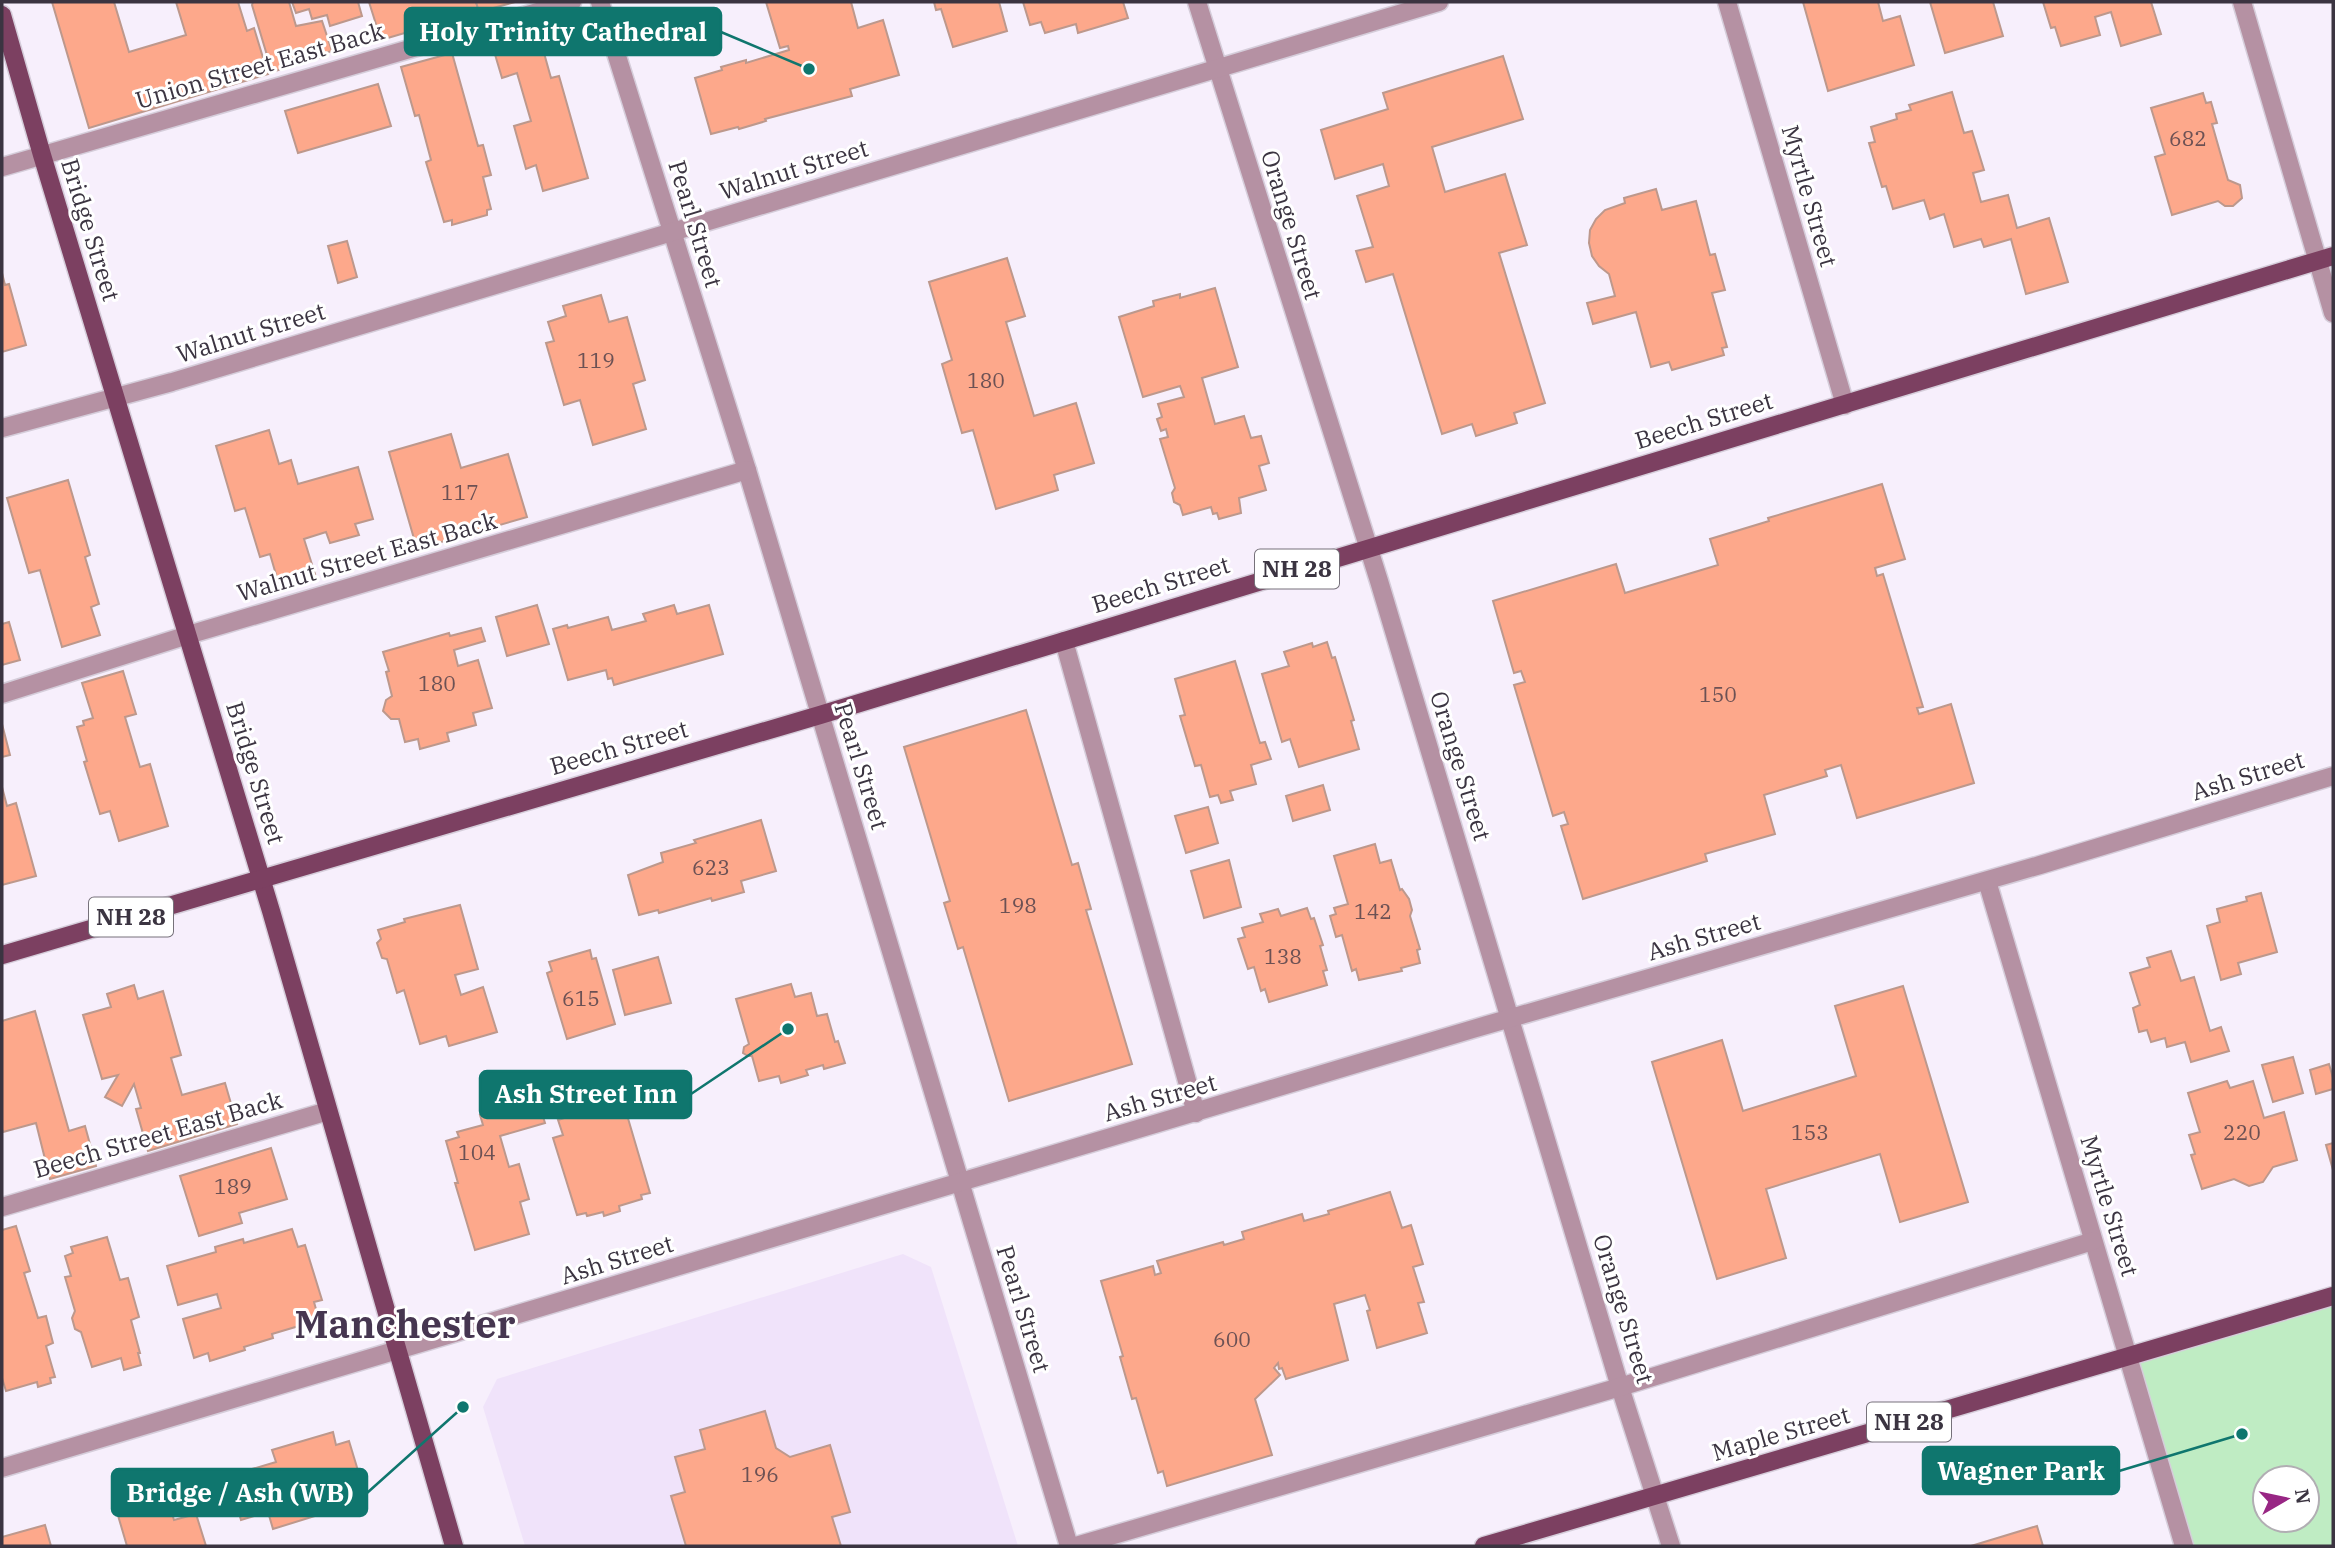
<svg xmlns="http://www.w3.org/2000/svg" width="2335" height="1548" font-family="'IBM Plex Serif',serif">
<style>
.built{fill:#f0e3fa}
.park{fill:#bfecc3;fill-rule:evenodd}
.building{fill:#fda88b;stroke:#bd988c;stroke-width:2}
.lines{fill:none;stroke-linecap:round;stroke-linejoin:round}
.minor-casing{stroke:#d5cdda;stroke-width:21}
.major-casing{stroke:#d5cdda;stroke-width:21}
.minor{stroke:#b591a3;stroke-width:18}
.major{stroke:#7c4061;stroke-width:18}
.labels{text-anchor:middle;stroke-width:6;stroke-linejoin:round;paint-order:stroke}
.number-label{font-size:21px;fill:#6c5154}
.shield{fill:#fff;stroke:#76717a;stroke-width:2}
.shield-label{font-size:23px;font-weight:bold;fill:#3b3441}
.street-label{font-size:24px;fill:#3b3441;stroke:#fff}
.town-label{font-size:38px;font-weight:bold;fill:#463650;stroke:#fff}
.leader{fill:none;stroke:#0f766e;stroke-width:2.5}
.callout-dot{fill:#0f766e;stroke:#fff;stroke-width:2.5}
.callout{fill:#0f766e;stroke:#0f766e;stroke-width:2.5}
.callout-label{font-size:26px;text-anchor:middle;font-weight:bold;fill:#fff}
</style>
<rect width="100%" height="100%" fill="#f7effc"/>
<polygon class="built" points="903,1254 931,1267 1018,1546 525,1546 483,1407 497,1379"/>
<path class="park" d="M2333,1296v250h-152l-53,-188zM2265,1478h42v42h-42z"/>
<g class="building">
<polygon points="52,2 114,2 129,52 186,35 176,2 238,2 247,31 254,28 268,74 89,128"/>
<polygon points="253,2 289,2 296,26 322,21 332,51 321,54 321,57 272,72 252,5"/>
<polygon points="292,2 358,2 362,16 330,26 327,15 312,19 309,9 296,13"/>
<polygon points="369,2 476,2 479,11 381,40"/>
<polygon points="476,2 515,2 479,12"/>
<polygon points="766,2 851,2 858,28 883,20 899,75 850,89 852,96 765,119 766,121 739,129 738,127 711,134 695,78 722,70 721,67 746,60 746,63 789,50 788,46 780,48"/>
<polygon points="934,2 999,2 1007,31 953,47 941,9 936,10"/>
<polygon points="1023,2 1123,2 1128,18 1078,33 1076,24 1045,33 1041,22 1030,25"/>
<polygon points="1803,2 1878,2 1883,21 1900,16 1914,65 1828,91"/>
<polygon points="1930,2 1993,2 2003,36 1945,53"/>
<polygon points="2043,2 2151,2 2161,34 2121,46 2111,12 2095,17 2100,35 2061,46 2055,27 2051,28"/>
<polygon points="537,28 551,78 559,76 588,178 543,191 536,165 526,169 514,126 531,121 517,73 502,78 491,41"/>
<polygon points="452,53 478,146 483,145 491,175 483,177 491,209 487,210 487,215 452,225 452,220 444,222 426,162 431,160 419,115 415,116 401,67"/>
<polygon points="1503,56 1523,119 1432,147 1445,192 1505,174 1527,245 1499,253 1545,403 1514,413 1517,423 1476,436 1472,424 1442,434 1393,274 1366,282 1356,251 1373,247 1357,196 1389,186 1383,164 1335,179 1321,130 1388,109 1383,93"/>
<polygon points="378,84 391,126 298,153 285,111"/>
<polygon points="1952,92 1964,133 1972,131 1984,170 1973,173 1981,202 2008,195 2017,228 2049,218 2068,282 2026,294 2011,239 1984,247 1981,239 1954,247 1944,214 1930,219 1924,200 1893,209 1886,186 1882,187 1869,143 1875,142 1871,127 1897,119 1896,114 1911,110 1909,105"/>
<polygon points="2203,93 2206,103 2211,102 2217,123 2212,124 2228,180 2240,185 2242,198 2233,206 2225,206 2218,201 2172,215 2155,157 2165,154 2151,108"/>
<polygon points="1656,189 1662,210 1696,201 1710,255 1715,254 1725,290 1712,293 1727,347 1722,348 1724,355 1672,370 1669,362 1651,367 1636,312 1593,324 1587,303 1615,296 1609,274 1599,266 1592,256 1589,243 1590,230 1596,219 1605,210 1625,203 1624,198"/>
<polygon points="347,241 357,277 338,283 328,246"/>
<polygon points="1007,258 1025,316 1006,322 1034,416 1076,403 1094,463 1054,475 1058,490 996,509 973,430 962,433 952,399 942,364 952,360 929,282"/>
<polygon points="2,273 5,285 9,284 26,345 2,352"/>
<polygon points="1215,288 1238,367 1202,378 1215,424 1244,416 1251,438 1261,436 1269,463 1259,466 1266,490 1239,498 1241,513 1219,519 1217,513 1213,514 1211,507 1183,515 1180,505 1174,502 1172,493 1175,488 1160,439 1168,437 1166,429 1161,431 1157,419 1162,417 1158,404 1184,397 1180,386 1143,397 1119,317 1154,306 1153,301 1180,294 1180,298"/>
<polygon points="601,295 609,322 627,317 645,380 633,384 646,429 593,445 580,400 564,405 546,343 554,341 548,322 566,316 563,306"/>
<polygon points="269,430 279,464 291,460 298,484 358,467 373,519 355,524 359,535 330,543 326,532 304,539 315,574 279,585 270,554 260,557 245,508 235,511 216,446"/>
<polygon points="451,434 461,468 508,454 527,517 417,549 389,452"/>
<polygon points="68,480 90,555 85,557 99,604 91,607 100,635 62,647 40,570 29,573 7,498"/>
<polygon points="1882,484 1905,559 1875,568 1877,576 1883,574 1923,707 1917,708 1919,714 1951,704 1974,783 1857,818 1841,765 1825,770 1827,776 1764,795 1775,834 1705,854 1707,861 1583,899 1561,826 1568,824 1564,812 1553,816 1514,685 1525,682 1521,671 1514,673 1493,601 1616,564 1625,593 1718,565 1710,539 1769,521 1768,518"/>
<polygon points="537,605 549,644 507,656 496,617"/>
<polygon points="674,605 677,614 709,605 723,654 614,685 612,678 608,679 606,670 568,680 553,629 567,625 568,628 608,617 612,630 646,621 643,614"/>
<polygon points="9,622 20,660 2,665 2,624"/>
<polygon points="481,628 485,641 454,650 458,666 478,660 492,708 473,713 476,725 447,733 449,741 420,749 418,739 405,742 399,719 391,719 383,711 386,700 392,696 386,672 389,671 383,652 449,633 450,636"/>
<polygon points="1327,642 1332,658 1335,657 1354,720 1351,721 1359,749 1299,767 1290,739 1282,742 1262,674 1289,666 1284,652 1312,643 1313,647"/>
<polygon points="1235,661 1260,743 1265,742 1271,759 1251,765 1256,784 1230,791 1233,800 1221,803 1218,795 1210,797 1201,765 1195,766 1180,716 1185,715 1175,679"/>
<polygon points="123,671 136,714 125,717 140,767 150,764 168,826 119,841 110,811 100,814 84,762 87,761 77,727 84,725 83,721 93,718 82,683"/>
<polygon points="1026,710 1072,865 1078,863 1091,909 1086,910 1132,1064 1009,1101 963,947 958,949 944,903 950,901 904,747"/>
<polygon points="2,724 10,755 2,757"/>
<polygon points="1323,785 1330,810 1293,821 1286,796"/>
<polygon points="2,787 7,806 16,803 36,876 2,885"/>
<polygon points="1208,807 1218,843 1186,853 1175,816"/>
<polygon points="761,820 776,871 741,881 744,892 712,901 711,898 659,913 658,910 639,915 628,875 663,862 661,853 696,843 694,840"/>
<polygon points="1375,844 1380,863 1391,860 1400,890 1402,889 1409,899 1412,910 1410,916 1420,949 1417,950 1420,963 1401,968 1402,971 1359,980 1356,969 1352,971 1342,935 1336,937 1330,916 1336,914 1334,908 1348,904 1334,856"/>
<polygon points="1229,860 1241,907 1204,918 1191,871"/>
<polygon points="2261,893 2277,952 2238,963 2241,974 2221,980 2207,926 2220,922 2217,909 2247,901 2246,897"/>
<polygon points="460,905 478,969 455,975 461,995 483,987 497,1032 449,1046 446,1036 420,1044 404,990 397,993 387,959 382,958 377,943 381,939 378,930 405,922 404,919"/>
<polygon points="1307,908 1311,919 1314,918 1323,945 1320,946 1327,970 1323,971 1327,985 1269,1002 1265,989 1261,991 1254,967 1248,969 1238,939 1245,937 1242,928 1263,922 1260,914 1278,909 1281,916"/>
<polygon points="590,950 592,959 596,958 615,1024 567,1039 547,973 552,971 549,962"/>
<polygon points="2171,951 2181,981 2194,977 2210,1031 2221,1027 2229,1051 2191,1062 2185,1042 2167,1047 2165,1038 2151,1042 2147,1030 2139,1032 2133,1008 2140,1005 2130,973 2150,967 2147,958"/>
<polygon points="658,957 671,1003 625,1015 613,970"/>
<polygon points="791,984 795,997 811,993 817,1016 827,1014 835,1042 838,1041 845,1063 824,1069 823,1065 806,1070 808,1075 781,1083 779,1076 759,1081 752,1056 748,1056 743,1053 744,1047 749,1044 736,999"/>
<polygon points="134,985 138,999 163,991 181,1055 171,1058 182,1095 225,1083 237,1124 148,1151 136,1109 141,1108 134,1084 122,1106 105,1097 118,1075 102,1079 83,1015 111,1007 107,994"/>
<polygon points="1903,986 1968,1202 1900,1222 1880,1154 1766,1189 1786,1258 1717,1279 1652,1062 1722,1040 1743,1111 1856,1076 1835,1006"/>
<polygon points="35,1011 69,1131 85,1126 96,1166 50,1179 36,1123 3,1132 2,1129 2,1021"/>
<polygon points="2293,1057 2303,1093 2273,1102 2262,1065"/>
<polygon points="2329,1064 2333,1078 2333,1089 2316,1094 2310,1070"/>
<polygon points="530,1074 545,1123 500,1136 509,1167 519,1164 529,1199 520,1202 529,1234 475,1250 455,1183 458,1183 446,1141 459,1137 457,1132 483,1125 480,1115 497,1109 490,1086"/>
<polygon points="2227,1081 2230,1088 2253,1081 2264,1118 2284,1112 2297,1160 2273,1167 2263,1182 2249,1186 2234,1179 2202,1189 2191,1155 2195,1154 2189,1135 2200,1132 2188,1093"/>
<polygon points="614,1095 621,1117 627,1115 650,1193 641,1195 642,1199 619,1206 620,1211 604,1216 603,1212 587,1216 586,1213 577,1215 553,1138 563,1135 558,1120 589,1110 587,1103"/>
<polygon points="2333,1143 2333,1170 2326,1145"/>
<polygon points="271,1148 287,1199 239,1213 242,1223 199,1236 180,1176"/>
<polygon points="1390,1192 1402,1228 1411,1225 1423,1264 1413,1267 1424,1302 1418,1303 1427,1333 1377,1348 1367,1311 1370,1310 1365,1295 1334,1304 1348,1360 1286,1379 1282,1368 1279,1369 1278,1363 1274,1368 1280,1375 1255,1399 1272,1455 1167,1486 1163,1471 1158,1473 1136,1398 1132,1399 1120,1357 1123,1356 1101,1281 1153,1266 1155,1275 1161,1273 1157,1261 1223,1242 1224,1245 1244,1239 1242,1232 1302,1214 1304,1221 1329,1214 1328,1211"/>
<polygon points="16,1226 30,1271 24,1273 38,1318 46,1316 53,1343 46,1346 55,1377 50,1378 51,1383 38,1387 37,1382 6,1391 2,1378 2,1230"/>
<polygon points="292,1229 298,1247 305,1245 322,1300 314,1302 319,1320 272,1334 273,1338 244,1347 245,1350 210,1361 208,1353 194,1358 183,1319 221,1308 217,1294 178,1305 167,1266 216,1252 215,1247 243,1239 244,1243"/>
<polygon points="107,1237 120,1280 128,1278 139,1317 131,1320 140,1353 138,1353 141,1365 124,1370 121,1358 92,1367 81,1332 75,1329 72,1318 75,1311 65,1277 71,1276 65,1256 73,1253 71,1247"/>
<polygon points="765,1411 776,1448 790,1457 830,1445 850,1512 832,1517 841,1546 686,1546 671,1496 685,1492 675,1457 705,1449 700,1430"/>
<polygon points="333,1432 336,1445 349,1441 366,1497 331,1508 331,1511 273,1529 268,1512 241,1520 228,1476 276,1462 272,1450"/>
<polygon points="164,1487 174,1520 196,1514 206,1546 127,1546 114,1502"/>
<polygon points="45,1525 51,1546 2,1546 2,1537"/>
<polygon points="2037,1526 2043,1546 1971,1546"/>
</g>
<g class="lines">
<g class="minor-casing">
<g id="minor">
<polyline points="600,2 747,470 1069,1546"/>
<polyline points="1197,2 1379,581 1620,1387 1671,1546"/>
<polyline points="1727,2 1845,405"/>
<polyline points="2242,2 2333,313"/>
<polyline points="2,167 572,2"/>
<polyline points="2,428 172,382 1439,2"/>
<polyline points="1064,641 1196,1113"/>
<polyline points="2,694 188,635 747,470"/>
<polyline points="1987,881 2184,1546"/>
<polyline points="2,1207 328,1111"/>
<polyline points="2,1468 1473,1029 2040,865 2333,776"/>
<polyline points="1076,1546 1620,1387 2093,1241"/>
</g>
</g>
<g class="major-casing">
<g id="major">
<polyline points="2,15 42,155 271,911 454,1546"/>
<polyline points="2,955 820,715 2333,256"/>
<polyline points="1484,1546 2333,1296"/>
</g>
</g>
<use href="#minor" class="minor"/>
<use href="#major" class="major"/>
</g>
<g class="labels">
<g class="number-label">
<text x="2188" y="146">682</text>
<text x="596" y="368">119</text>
<text x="986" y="388">180</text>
<text x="460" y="500">117</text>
<text x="437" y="691">180</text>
<text x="1718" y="702">150</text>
<text x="711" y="875">623</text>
<text x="1018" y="913">198</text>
<text x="1373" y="919">142</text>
<text x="1283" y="964">138</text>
<text x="581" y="1006">615</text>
<text x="1810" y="1140">153</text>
<text x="2242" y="1140">220</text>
<text x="477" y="1160">104</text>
<text x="233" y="1194">189</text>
<text x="1232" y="1347">600</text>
<text x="760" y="1482">196</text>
</g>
<g class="shield">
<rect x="1255" y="549.5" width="84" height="39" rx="5"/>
<rect x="89" y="897.5" width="84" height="39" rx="5"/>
<rect x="1867" y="1402.5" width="84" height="39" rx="5"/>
</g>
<g class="shield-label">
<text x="1297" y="577">NH 28</text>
<text x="131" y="925">NH 28</text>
<text x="1909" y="1430">NH 28</text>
</g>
<g class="street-label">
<text transform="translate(260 66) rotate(-16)" y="8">Union Street East Back</text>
<text transform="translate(794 170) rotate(-17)" y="8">Walnut Street</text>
<text transform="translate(1809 196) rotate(74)" y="8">Myrtle Street</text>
<text transform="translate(695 224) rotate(73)" y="8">Pearl Street</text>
<text transform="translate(1291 225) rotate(73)" y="8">Orange Street</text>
<text transform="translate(90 230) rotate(73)" y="8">Bridge Street</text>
<text transform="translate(251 333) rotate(-17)" y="8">Walnut Street</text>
<text transform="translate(1704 421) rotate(-17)" y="8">Beech Street</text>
<text transform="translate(367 557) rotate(-16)" y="8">Walnut Street East Back</text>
<text transform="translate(1161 585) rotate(-17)" y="8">Beech Street</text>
<text transform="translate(619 748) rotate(-16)" y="8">Beech Street</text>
<text transform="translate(861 766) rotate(73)" y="8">Pearl Street</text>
<text transform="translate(1460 766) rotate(73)" y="8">Orange Street</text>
<text transform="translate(255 773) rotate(73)" y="8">Bridge Street</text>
<text transform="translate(2248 776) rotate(-17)" y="8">Ash Street</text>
<text transform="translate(1704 937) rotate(-16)" y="8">Ash Street</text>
<text transform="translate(1160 1098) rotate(-16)" y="8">Ash Street</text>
<text transform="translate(158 1135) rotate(-16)" y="8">Beech Street East Back</text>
<text transform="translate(2109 1206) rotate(73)" y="8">Myrtle Street</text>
<text transform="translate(617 1260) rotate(-17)" y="8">Ash Street</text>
<text transform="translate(1023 1309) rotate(73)" y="8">Pearl Street</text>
<text transform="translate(1623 1309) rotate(73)" y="8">Orange Street</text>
<text transform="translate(1781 1434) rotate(-16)" y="8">Maple Street</text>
</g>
<g class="town-label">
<text x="405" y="1338">Manchester</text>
</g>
</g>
<path class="leader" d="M809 69L721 32M788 1029L691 1094M2242 1434L2119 1471M463 1407L367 1493"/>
<g class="callout-dot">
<circle cx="809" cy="69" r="7"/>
<circle cx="788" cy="1029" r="7"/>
<circle cx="2242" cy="1434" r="7"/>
<circle cx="463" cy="1407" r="7"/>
</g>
<g class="callout">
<rect x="405" y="8" width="316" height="47" rx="7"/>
<rect x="480" y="1071" width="211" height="47" rx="7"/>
<rect x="1923" y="1447" width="196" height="47" rx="7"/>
<rect x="112" y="1469" width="255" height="47" rx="7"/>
</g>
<g class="callout-label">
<text x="563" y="41">Holy Trinity Cathedral</text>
<text x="586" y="1103">Ash Street Inn</text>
<text x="2021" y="1480">Wagner Park</text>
<text x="240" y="1502">Bridge / Ash (WB)</text>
</g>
<rect width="2335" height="1548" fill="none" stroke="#3b3441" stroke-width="7"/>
<g transform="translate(2286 1499) rotate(81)"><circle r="33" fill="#ffffff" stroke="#b1aeb3" stroke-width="2"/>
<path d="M0-5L12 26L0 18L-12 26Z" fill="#982684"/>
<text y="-10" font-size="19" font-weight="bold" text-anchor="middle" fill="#3b3441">N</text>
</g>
</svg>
